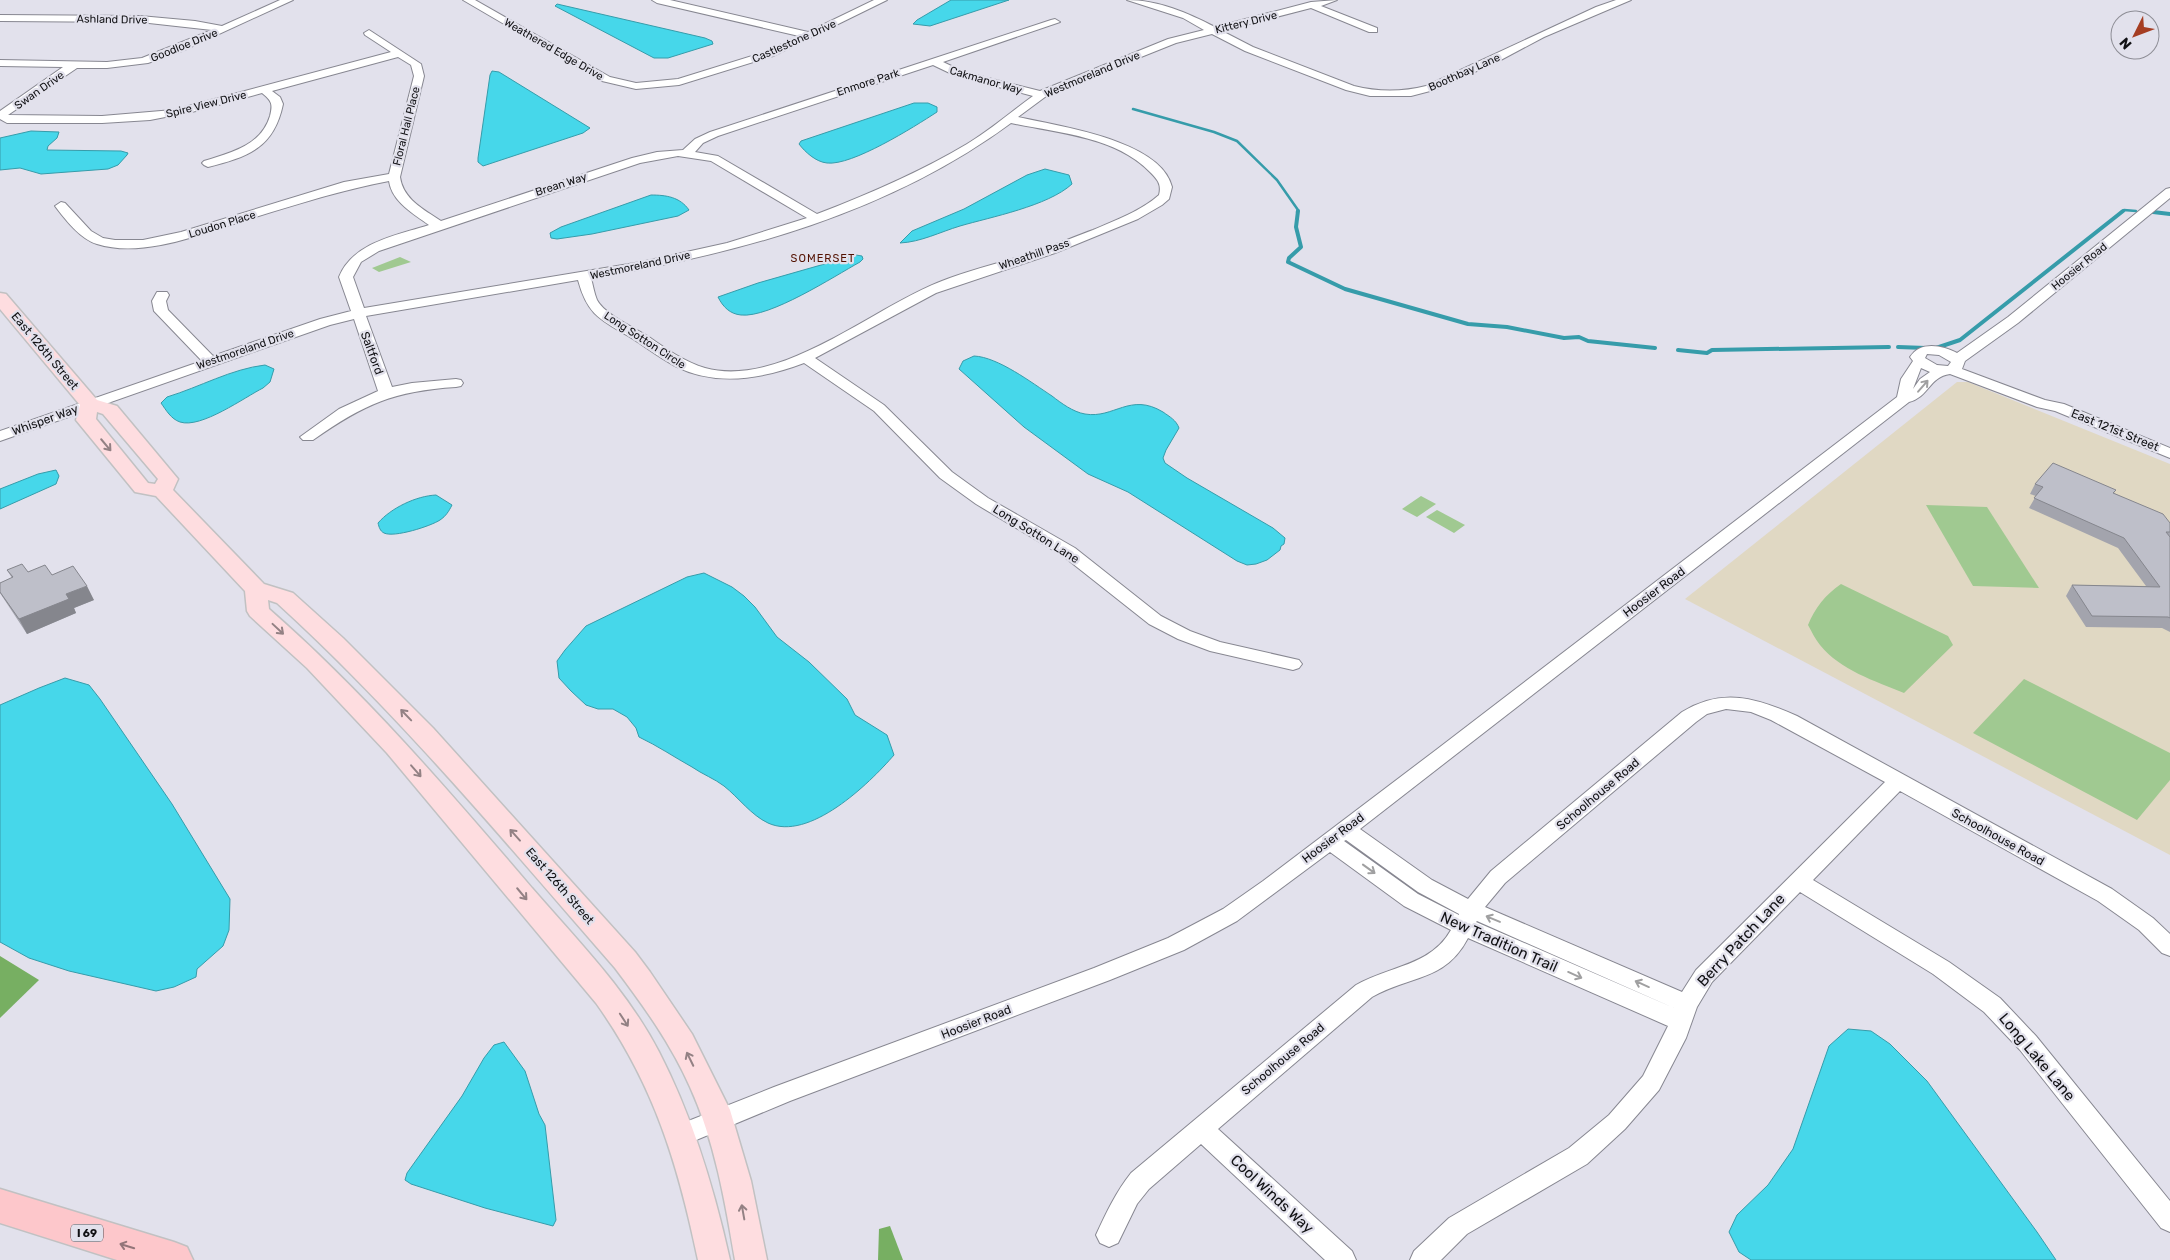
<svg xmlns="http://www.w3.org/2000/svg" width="2170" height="1260" font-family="Rubik,sans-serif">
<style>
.education{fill:#e0d8c3}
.green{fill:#a0c991}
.forest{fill:#77af62}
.water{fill:#46d7ea;stroke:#369caa}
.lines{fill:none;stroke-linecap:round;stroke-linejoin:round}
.stream-far1{stroke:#369caa;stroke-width:2.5}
.stream{stroke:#369caa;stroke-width:4}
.minor-casing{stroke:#878791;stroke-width:2}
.major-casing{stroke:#c1c1c2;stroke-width:3}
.highway-casing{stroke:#c1c1c2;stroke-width:3}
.minor{fill:#fff;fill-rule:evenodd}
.major{fill:#fedde0;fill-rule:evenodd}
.highway{fill:#fdc7cb;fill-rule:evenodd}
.wall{fill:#a3a4ad}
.shaded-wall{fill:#85868d}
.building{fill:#bebfc9;stroke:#85868d}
.oneway{stroke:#a0a0a1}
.oneway2{stroke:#938184}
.oneway3{stroke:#937579}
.labels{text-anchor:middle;stroke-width:4.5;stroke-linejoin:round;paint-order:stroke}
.far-street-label{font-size:11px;fill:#111114;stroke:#e2e1ec}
.far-neighbourhood-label{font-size:11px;letter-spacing:1px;fill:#531101;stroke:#e2e1ec}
.shield{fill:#e2e1ec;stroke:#504f55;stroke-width:1}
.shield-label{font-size:11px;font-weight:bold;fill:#111114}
.street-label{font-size:12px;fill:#111114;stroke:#e2e1ec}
.near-street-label{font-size:15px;fill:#111114;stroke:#e2e1ec}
</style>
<rect width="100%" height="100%" fill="#e2e1ec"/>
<polygon class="education" points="1957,382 1968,382 2170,464 2170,855 1685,599"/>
<g class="green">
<polygon points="400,257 411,262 379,272 372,268"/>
<polygon points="1421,496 1436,504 1417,517 1402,509"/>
<polygon points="1926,505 1987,507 2039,588 1973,586"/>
<polygon points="1437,510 1465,525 1454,533 1426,517"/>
<path d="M1841,584l107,52 5,9 -49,48c-29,-12 -64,-23 -84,-48 -5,-6 -8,-13 -12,-20 7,-17 17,-30 33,-41z"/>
<polygon points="2024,679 2170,753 2170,780 2137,820 1973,733"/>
</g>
<g class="forest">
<polygon points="0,956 39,980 0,1018"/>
<polygon points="890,1226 903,1260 878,1260 879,1229"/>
</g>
<g class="water">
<polygon points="951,0 1009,0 930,26 913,24 917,20"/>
<polygon points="557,4 705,38 712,41 713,44 668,58 654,58 555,6"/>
<polygon points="492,71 499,72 590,128 583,133 483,166 478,162 478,158 490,75"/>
<path d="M914,103h14l9,4v5c-23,15 -85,54 -110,51 -11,-1 -22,-11 -28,-19l2,-3z"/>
<polygon points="31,131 59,132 57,138 48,146 47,150 121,151 128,153 127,155 118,165 108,169 41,174 20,168 0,170 0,138"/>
<path d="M1045,169l24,6 3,9c-24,22 -81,33 -112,42 -20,6 -39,16 -60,17l12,-12 52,-22 63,-34z"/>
<path d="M651,195c15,0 29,2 38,15l-11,6 -86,18 -35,5 -6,-1 -1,-5 11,-6z"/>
<path d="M856,255l6,1 1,3 -3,3c-27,15 -90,56 -119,53 -11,-1 -18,-8 -23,-18l40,-14z"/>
<path d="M974,356c24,1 58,27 78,40 9,7 21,16 33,18 29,5 45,-22 78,-2 7,5 13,8 16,16l-13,22 -3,8 2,5 22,15 86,50 12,10 -1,6 -3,2 -1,4 -13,10 -11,4 -9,1 -10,-4 -109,-69 -40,-18 -64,-47 -65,-58 4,-8z"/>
<path d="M265,365l9,4 -4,13 -7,6c-18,9 -62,41 -83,34 -9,-3 -14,-12 -19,-19l6,-6c33,-10 64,-28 98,-32z"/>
<polygon points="56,470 59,476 56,484 0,509 0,489 38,474"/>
<path d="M436,495l16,10c-3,6 -6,11 -12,15 -9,6 -46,18 -56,13 -4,-2 -5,-6 -6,-10 13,-15 38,-27 58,-28z"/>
<path d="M704,573l28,14 12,9 11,11 22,30 32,25 38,37 8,16 32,20 7,20c-25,29 -85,87 -126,68 -17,-8 -29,-25 -44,-37 -9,-7 -22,-12 -32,-19 -18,-10 -34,-21 -53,-30l-3,-9 -9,-11 -14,-8h-15l-12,-4 -15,-14 -12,-13 -2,-17 8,-11 21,-24 101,-49z"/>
<polygon points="65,678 89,685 100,699 172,804 230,899 229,930 223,946 197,969 196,977 174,987 156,991 69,971 29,958 0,942 0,705 39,688"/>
<polygon points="1848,1029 1871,1031 1890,1044 1927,1081 2037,1232 2056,1260 1751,1260 1739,1252 1729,1232 1737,1215 1768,1185 1793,1149 1829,1046"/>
<polygon points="504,1042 525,1071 539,1114 545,1125 556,1220 553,1226 485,1208 411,1184 405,1180 407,1173 462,1096 484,1058 494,1045"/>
</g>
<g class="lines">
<g class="stream-far1">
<polyline points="1133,109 1214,132 1237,141 1277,180 1298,210 1297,212"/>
<polyline points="2121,212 2124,210 2136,211"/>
</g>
<g class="stream">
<polyline points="1298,211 1296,227 1301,247 1289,258 1288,262 1345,289 1468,324 1507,327 1564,338 1579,337 1588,341 1655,348"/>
<polyline points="2153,212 2170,214"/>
<polyline points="1898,347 1926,348"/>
<polyline points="1936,348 1960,340 2123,211"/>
<polyline points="1678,350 1707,353 1712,350 1889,347"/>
</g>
<g class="minor-casing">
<g id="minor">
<path d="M280,0h13l-111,51 -34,12 -41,5h-30l-69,47 94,1 71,-6 218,-58 -26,-17 -1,-2 5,-3 52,34 3,12 -24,101c3,22 23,32 41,44l191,-63 25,-6 26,-2 12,-11 15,-7 341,-112 4,-1 5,3 -117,40 21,10 76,19 128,-52 36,-9 -21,-12 -56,-18c31,0 61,13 88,27l96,-25 26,-2 -16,6 56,22v4h-8l-58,-24 -89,23 31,16 101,39c24,6 48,6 72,0l170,-79 20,-7h15l-87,37 -47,25 -63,28 -23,6h-41l-24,-6 -101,-39 -33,-17 -36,9 -110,44 -21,10 -27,20c40,9 143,23 154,70l-3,12 -7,6 -24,14 -83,34 -119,40 -121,65 69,47 68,67 36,26 87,50 86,68 29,15 30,11 79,18 3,4 -3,4 -6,2 -83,-19 -32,-12 -29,-15 -86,-68 -87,-52 -36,-26 -66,-67 -70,-48c-42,16 -88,24 -129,3 -15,-8 -28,-18 -42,-27 -31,-19 -45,-22 -55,-59l-212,36 26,71 20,-4 44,-4 5,1 2,3 -2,3 -5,1c-62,4 -92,17 -143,53h-10l-3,-3 39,-28 39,-18 -24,-72 -24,6 -330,116v-10l202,-70 -48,-50 -2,-10 5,-9h10l2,3 -3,6 2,9 45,46 107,-37 31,-8 -12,-34c14,-35 59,-42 90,-52 -15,-11 -37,-23 -40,-44 -47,9 -91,23 -137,37 -45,14 -108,41 -155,26 -17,-5 -32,-25 -42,-38l6,-4 4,1 26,28 12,7 12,2h28l38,-8 163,-50 45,-8 25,-98 -3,-11 -13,-8 -126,34 8,6 3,7c-9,44 -35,53 -75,63l-4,-2 -2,-2 2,-2c26,-8 57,-15 66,-45 3,-12 2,-15 -8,-23l-66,18 -46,9 -48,3h-95l-7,-4v-8l63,-44 -63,-1v-6l107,2 35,-4 70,-28 -72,-8 -140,-1v-6l140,1 55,5 27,5zM933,65l23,11 77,20c-22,16 -43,34 -66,48 -47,28 -98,50 -150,70l-99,-58 -23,-4 8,-9 15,-7zM1011,123c46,10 104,13 139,49 7,7 12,12 9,23 -18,16 -43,25 -66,35 -22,8 -43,17 -64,24 -29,9 -59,16 -87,27 -69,26 -161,108 -237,87 -20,-6 -39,-19 -56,-31 -14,-9 -44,-22 -52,-37 -3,-7 -4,-15 -6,-22 148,-24 298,-65 420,-155zM678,156l33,5 96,57 -80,25 -86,19 -277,46 -11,-31 8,-15 18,-11 261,-88z"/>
<polygon points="463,0 475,0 610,77 636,83 678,79 765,52 799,36 657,3 652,0 670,0 808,32 874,0 887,0 773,56 679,85 636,89 602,81"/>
<path d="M2170,188v10l-152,125 -53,38 -3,8 83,31 19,4 106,44v10l-115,-47 -18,-4 -87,-33c-21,3 -21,23 -41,28l-549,427 72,51 36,19 23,-28 191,-159c40,-25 75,-14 115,4l315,173 41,29 17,16v22l-8,-3 -23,-23 -41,-29 -198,-110 -87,89 136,82 51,36 36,38 134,165v31l-9,-4 -141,-178 -36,-38 -51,-38 -133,-82 -88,90 -15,25 -11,31 -27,52 -34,39 -38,35 -120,70 -26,26h-31l4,-9 35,-33 120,-70 40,-33 34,-39 25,-50 -200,-88c-23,44 -58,37 -96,59l-154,132 134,122 4,9h-31l-124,-116 -52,45 -12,15 -19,39 -9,4 -9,-4 -4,-8c10,-22 20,-43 35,-62l225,-188c33,-19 75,-19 95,-55l-47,-24 -74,-54 -93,69 -53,29 -74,30 -320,121 -101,42 -8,3 -8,-3 -4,-8 4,-8 101,-40 320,-119 74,-30 55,-29 40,-28 173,-131 461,-353 4,-18 12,-18 -3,-4c10,-16 32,-12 47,-4l51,-36 158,-128zM1927,354l12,1 12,7 -3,4 -11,-1 -12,-7zM1921,368l9,4 -10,7 -7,10zM1726,709l25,3 20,8 114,62 -189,188 -14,22 -197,-85 20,-24 191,-161 11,-8zM1346,840l72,52 41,22v1l-41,-21 -74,-53zM1477,921l197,87 -198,-86z"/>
</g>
</g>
<g class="major-casing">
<path id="major" d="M0,293l6,1 91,106 20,6 61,73 -5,11 91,94 29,9 50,45 90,90 202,224 15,20 42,62 38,76 21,71 16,79h-32c-10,-59 -20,-118 -45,-173 -19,-43 -47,-82 -75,-119 -109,-125 -215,-253 -338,-365l-9,-3 1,9c97,85 179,181 263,279 45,52 95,102 127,164 34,66 55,136 71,208h-32c-20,-96 -44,-176 -102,-257l-209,-250 -80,-85 -57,-52 -3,-5 -2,-20 -89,-95 -21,-4 -59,-72 4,-15 -80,-96zM97,412l6,2 55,65 -3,5 -7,-1 -52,-64z"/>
</g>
<g class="highway-casing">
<polygon id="highway" points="0,1189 174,1242 187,1247 193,1260 117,1260 0,1223"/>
</g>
<use href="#minor" class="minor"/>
<use href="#major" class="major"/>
<use href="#highway" class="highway"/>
</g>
<g class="wall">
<polygon points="2035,484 2116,490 2114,493 2170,523 2170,632 2162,628 2086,627 2066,596 2072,585 2146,586 2118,548 2029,508 2036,496 2030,494"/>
<polygon points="7,570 52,575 94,600 74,608 76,613 27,634 0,593 0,583 12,578"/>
</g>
<polygon class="shaded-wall" points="87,586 94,600 74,608 76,613 27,634 19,619 66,594"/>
<g class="building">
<polygon points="2053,463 2116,490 2113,493 2163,514 2170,523 2170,532 2166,532 2170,537 2170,618 2168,617 2092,616 2072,585 2160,587 2124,538 2034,498 2043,487 2035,484"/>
<polygon points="22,564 28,572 45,565 52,575 73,566 87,586 66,594 69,599 19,619 0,592 0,583 13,577 7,570"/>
</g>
<defs><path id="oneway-shaft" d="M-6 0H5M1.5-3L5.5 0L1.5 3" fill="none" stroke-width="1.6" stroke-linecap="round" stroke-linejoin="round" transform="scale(1.25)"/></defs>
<g class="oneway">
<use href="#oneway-shaft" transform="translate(1923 386) rotate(-49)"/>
<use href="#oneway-shaft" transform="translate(1369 869) rotate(36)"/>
<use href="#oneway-shaft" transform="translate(1493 919) rotate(-157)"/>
<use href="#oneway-shaft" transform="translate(1575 975) rotate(24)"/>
<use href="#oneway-shaft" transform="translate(1642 984) rotate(-156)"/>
</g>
<g class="oneway2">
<use href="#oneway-shaft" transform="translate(106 445) rotate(50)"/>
<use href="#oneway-shaft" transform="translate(278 629) rotate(43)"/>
<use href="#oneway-shaft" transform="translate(406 715) rotate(-134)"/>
<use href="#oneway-shaft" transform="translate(416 771) rotate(49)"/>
<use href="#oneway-shaft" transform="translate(515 835) rotate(-132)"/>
<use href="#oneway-shaft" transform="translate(522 894) rotate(50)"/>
<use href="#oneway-shaft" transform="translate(624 1020) rotate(57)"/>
<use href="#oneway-shaft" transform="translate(690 1059) rotate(-116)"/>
<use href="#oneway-shaft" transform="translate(743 1212) rotate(-100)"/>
</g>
<use class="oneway3" href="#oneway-shaft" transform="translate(127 1246) rotate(-163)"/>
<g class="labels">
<g class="far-street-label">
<text transform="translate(112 19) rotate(1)" y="4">Ashland Drive</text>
<text transform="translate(1246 22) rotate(-14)" y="4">Kittery Drive</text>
<text transform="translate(794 41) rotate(-24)" y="4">Castlestone Drive</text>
<text transform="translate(184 45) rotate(-22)" y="4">Goodloe Drive</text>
<text transform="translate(554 49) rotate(30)" y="4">Weathered Edge Drive</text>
<text transform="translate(1464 72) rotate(-24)" y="4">Boothbay Lane</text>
<text transform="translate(1092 74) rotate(-23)" y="4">Westmoreland Drive</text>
<text transform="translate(986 80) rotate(16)" y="4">Cakmanor Way</text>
<text transform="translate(868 82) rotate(-18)" y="4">Enmore Park</text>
<text transform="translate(39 90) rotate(-35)" y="4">Swan Drive</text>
<text transform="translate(206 104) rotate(-14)" y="4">Spire View Drive</text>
<text transform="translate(406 126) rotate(-76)" y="4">Floral Hall Place</text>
<text transform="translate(561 184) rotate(-18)" y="4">Brean Way</text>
<text transform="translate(222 224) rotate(-17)" y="4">Loudon Place</text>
<text transform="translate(1034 254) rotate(-19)" y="4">Wheathill Pass</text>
<text transform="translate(640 265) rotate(-12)" y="4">Westmoreland Drive</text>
<text transform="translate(2079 266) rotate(-39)" y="4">Hoosier Road</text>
<text transform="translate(645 340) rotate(33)" y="4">Long Sotton Circle</text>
<text transform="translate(245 349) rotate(-19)" y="4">Westmoreland Drive</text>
</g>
<g class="far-neighbourhood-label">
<text x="823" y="262">SOMERSET</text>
</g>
<rect class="shield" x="71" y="1224.5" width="32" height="17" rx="4"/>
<g class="shield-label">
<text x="87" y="1237">I 69</text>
</g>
<g class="street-label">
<text transform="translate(45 351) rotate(50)" y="4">East 126th Street</text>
<text transform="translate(372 353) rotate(70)" y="4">Saltford</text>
<text transform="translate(45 420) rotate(-20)" y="4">Whisper Way</text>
<text transform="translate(2115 430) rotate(22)" y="4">East 121st Street</text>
<text transform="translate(1036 534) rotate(32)" y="4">Long Sotton Lane</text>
<text transform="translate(1654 592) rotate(-37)" y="4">Hoosier Road</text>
<text transform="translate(1598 794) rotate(-40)" y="4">Schoolhouse Road</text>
<text transform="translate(1998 837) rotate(29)" y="4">Schoolhouse Road</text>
<text transform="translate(1333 838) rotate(-37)" y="4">Hoosier Road</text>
<text transform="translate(560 886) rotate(49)" y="4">East 126th Street</text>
<text transform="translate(976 1022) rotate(-21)" y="4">Hoosier Road</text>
<text transform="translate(1283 1059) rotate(-40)" y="4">Schoolhouse Road</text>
</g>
<g class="near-street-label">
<text transform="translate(1741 940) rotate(-47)" y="5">Berry Patch Lane</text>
<text transform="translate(1499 942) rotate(24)" y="5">New Tradition Trail</text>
<text transform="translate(2037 1057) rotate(50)" y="5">Long Lake Lane</text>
<text transform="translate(1272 1194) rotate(43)" y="5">Cool Winds Way</text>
</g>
</g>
<g transform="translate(2135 35) rotate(228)"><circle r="24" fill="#e2e1ec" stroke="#8e8e96"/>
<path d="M0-4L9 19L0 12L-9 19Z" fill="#a53d22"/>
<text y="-8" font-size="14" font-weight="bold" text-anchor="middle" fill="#111114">N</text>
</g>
</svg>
